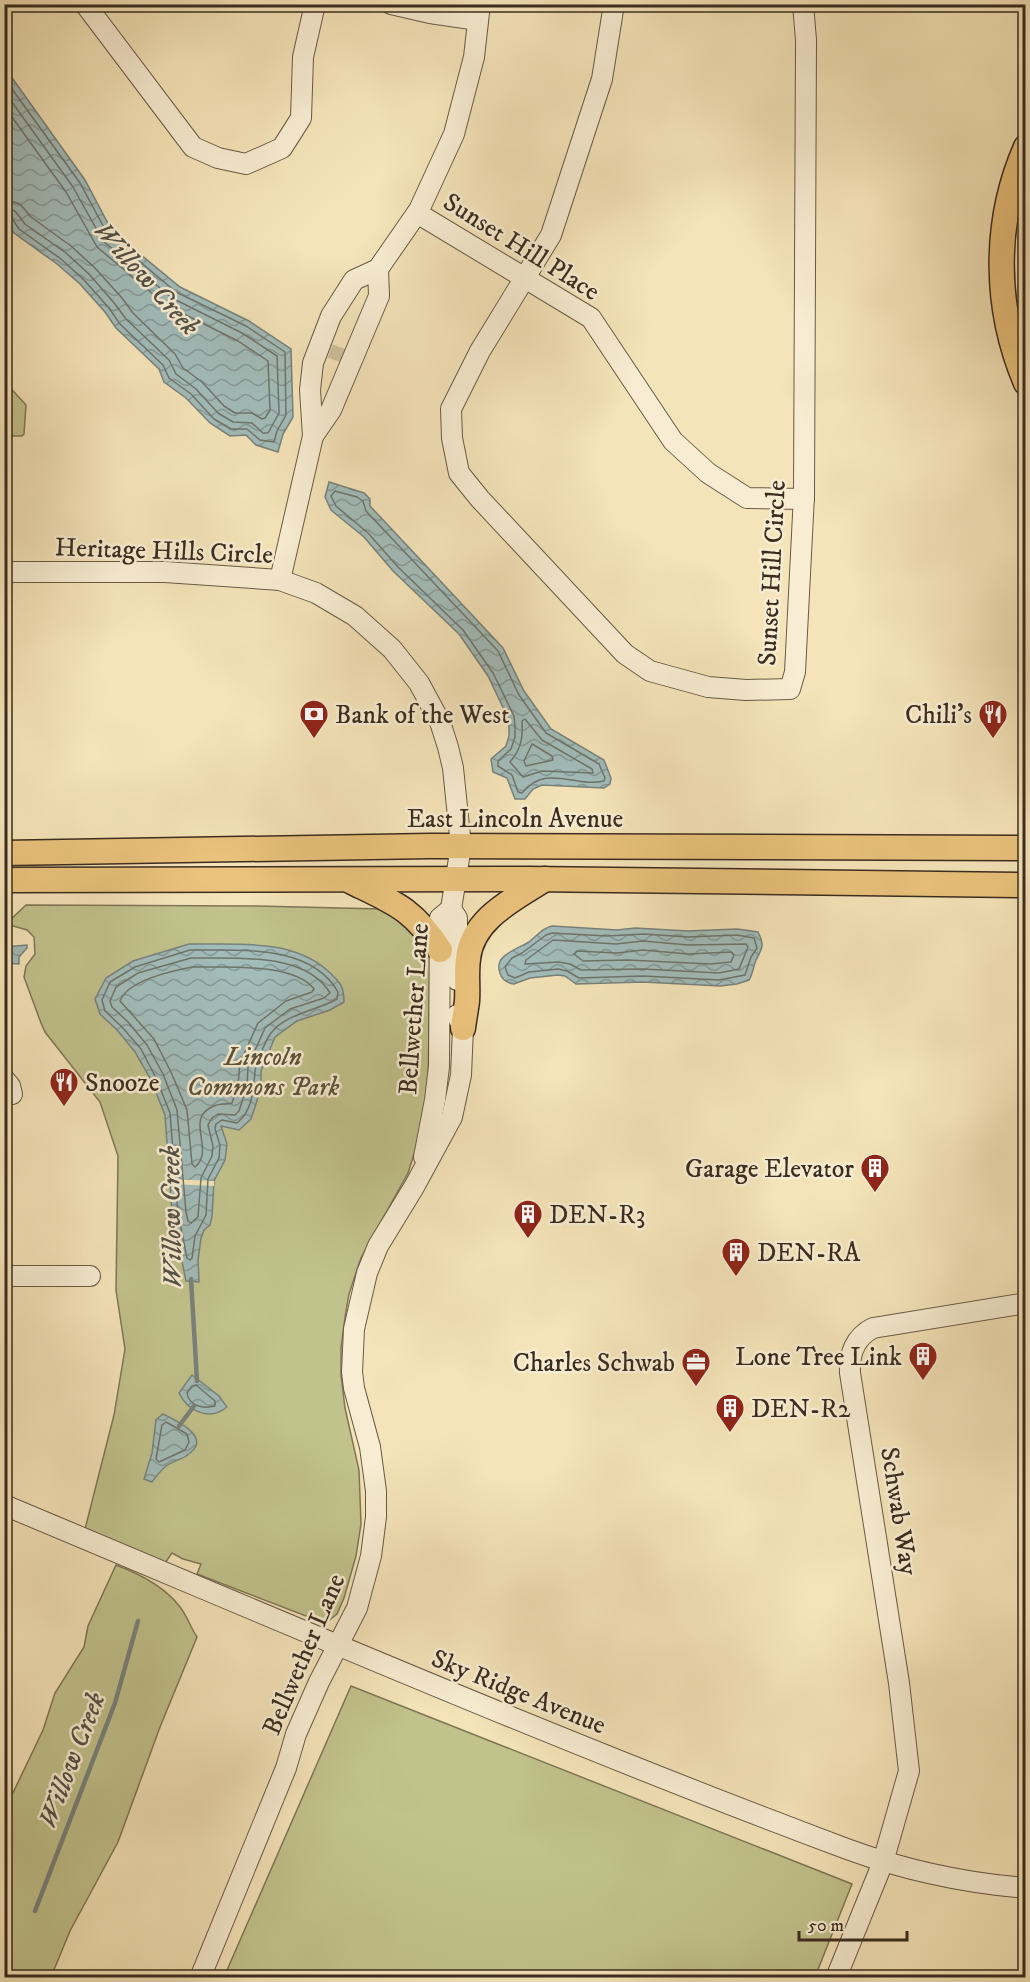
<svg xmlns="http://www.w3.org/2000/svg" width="1030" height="1982" font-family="'IM FELL DW Pica',serif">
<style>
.green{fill:#c1c28c;stroke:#7e7756;stroke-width:1.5}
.water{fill:url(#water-waves);stroke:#78827c;stroke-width:1.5}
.pier{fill:#f5e4b9}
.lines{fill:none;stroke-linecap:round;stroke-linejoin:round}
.shore{stroke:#6e746c;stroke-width:1.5}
.stream{stroke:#78827c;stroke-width:4.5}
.minor-tunnel{stroke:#d0bf9a;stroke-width:20;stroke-dasharray:20 10;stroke-linecap:butt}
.minor-casing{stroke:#695a46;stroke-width:22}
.major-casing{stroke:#3a2c1f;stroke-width:27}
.minor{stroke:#f8edd2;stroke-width:20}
.major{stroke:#eac27c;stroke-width:24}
.labels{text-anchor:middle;stroke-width:5;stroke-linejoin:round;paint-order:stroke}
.street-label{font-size:26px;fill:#3a2c1f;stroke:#f8edd2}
.poi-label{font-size:26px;fill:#3a2c1f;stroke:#f8edd2;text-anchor:start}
.park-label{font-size:26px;font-style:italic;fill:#5c523a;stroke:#f8edd2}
.water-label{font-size:27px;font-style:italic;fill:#545046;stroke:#f8edd2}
</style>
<defs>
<pattern id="water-waves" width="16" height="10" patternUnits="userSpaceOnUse" patternTransform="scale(1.5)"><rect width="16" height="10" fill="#a2bcba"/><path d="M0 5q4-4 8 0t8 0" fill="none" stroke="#859997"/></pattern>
</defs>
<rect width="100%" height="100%" fill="#f5e4b9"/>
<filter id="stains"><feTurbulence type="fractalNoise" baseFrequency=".00333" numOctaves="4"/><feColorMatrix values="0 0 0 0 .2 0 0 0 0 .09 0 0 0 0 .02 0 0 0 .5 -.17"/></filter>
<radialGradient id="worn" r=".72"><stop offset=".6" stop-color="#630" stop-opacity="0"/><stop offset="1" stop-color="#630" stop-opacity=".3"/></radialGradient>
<g class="green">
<polygon points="5,382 26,405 24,434 22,436 5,436 5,429 11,416 10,407 5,398"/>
<polygon points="26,905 257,906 382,909 406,920 430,956 428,1088 419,1139 408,1173 361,1258 349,1294 345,1317 341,1348 341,1375 345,1408 359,1470 361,1524 356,1556 344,1598 337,1614 327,1622 319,1621 197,1574 201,1564 183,1559 172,1553 165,1563 85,1529 114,1415 125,1349 116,1290 118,1156 100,1102 45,1032 41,1023 24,977 26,966 35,954 34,937 27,930 6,924"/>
<path d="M116,1565c24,9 49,22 64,42 7,9 11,21 17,30l-37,90 -42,115 -48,89 -19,46h-46v-162l6,-18 32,-67 12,-37 29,-46 4,-21z"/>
<polygon points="351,1686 852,1884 815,1977 224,1977"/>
</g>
<g class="water">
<polygon points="5,68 85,180 112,231 180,287 249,321 291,349 293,417 283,434 278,452 256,445 246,435 230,436 210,423 186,398 164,382 159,369 116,328 105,312 80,284 57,264 14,233 5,218"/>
<polygon points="329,482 364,493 370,499 370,506 503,648 524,691 551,729 604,760 611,778 610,784 604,788 542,785 533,789 525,799 515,799 507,778 493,772 491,759 506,746 509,736 509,727 508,718 488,676 459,634 393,571 364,537 331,510 325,497"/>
<path d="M552,926l65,4 18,-2 53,3 49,-2 21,3c7,14 4,16 -2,28 -3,7 -3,14 -7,20l-12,4 -17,2 -77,-4 -67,2 -11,-8 -7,-1 -28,3 -16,6c-7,-1 -12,-4 -14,-11 -7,-18 18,-24 29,-31 8,-6 13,-14 23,-16z"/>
<path d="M189,944c47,1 102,-6 139,27 12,11 16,15 16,31l-14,8 -33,11 -22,16 -14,34v17l-10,31 -12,11 -18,-4 6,18 -2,16 -11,21 -2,35 -2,9 -6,5 -3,8 -3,22 1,22 -13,-1 -14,-68 -7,-98 -14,-35 -16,-28 -17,-21 -18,-17 -5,-15 11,-21 27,-17z"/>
<polygon points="27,945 27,948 19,957 19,964 5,963 5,947"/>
<path d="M192,1375l27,21 8,11c-17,14 -39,5 -48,-14z"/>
<path d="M163,1414c14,7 52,24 23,42 -6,4 -16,6 -21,11 -5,4 -9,10 -13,15l-8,-3 8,-26 4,-33z"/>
</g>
<polygon class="pier" points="170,1179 214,1181 214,1186 171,1184"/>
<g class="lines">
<g class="shore">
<polyline points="4,78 80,183 108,235 176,292 246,326 285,352 286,415 277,431 274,442 260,440 247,429 231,429 214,419 191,394 169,378 163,365 120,324 109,308 84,280 61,259 19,229 11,217 4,216"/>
<polyline points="4,91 73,187 103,241 172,298 242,333 277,356 279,413 268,433 263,433 252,423 233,422 218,413 196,389 176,374 169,360 126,319 115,304 89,274 66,253 25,224 15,211 4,208"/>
<polyline points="4,106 66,192 97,247 166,305 238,341 268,361 270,410 265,418 262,419 252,413 235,413 224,406 202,382 183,368 175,354 133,313 122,298 95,268 71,246 31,217 20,204 4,199"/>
<path d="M335,491l22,6 6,4 3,10 132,140 21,44 27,38 53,31 6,14 -1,3c-29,7 -58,-18 -82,12l-4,-1 -6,-17 -14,-9v-5l13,-12 4,-12v-11l-1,-10 -21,-43 -30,-43 -65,-63 -30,-34 -32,-27 -5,-10z"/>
<path d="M525,719l17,21 50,29 1,4 -51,-2 -19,6 -13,-15c11,-13 13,-23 12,-41z"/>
<polygon points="532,744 552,756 553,760 526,766 524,761"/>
<polygon points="552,933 607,936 644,934 688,937 737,935 754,938 757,948 751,957 745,975 719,980 643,976 579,978 567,971 558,969 529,972 515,978 508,975 505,967 512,958 522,953 546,935"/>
<polygon points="553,940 616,944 643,941 688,945 746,944 748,947 739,969 719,973 643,969 581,970 570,964 559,962 525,964 526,960"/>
<path d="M190,950c48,1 120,-7 148,42l-1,7c-21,12 -50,14 -66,34 -5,6 -15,31 -16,39 -2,18 -2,38 -18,51l-15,-3 -6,4 -1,5 5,16 -1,13 -11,21 -2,36 -11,21 -3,22 -2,2 -3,-2 -9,-45 -8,-100 -14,-35 -15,-29 -19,-22 -17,-16 -3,-11 8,-18 25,-15z"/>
<polygon points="643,950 688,954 731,952 734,955 731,962 710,964 628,960 583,961 574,954 577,951 617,953"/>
<path d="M191,958c42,1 114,-7 139,35l-6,5 -34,11 -25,19 -17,38 -1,20 -8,25 -4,4 -17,-1 -6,4 -4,7 5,21 -1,10 -11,22 -3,39 -7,6 -3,-2 -2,-9 -9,-102 -14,-36 -16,-29 -19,-23 -16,-15 -2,-6 6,-14 22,-14z"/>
<path d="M192,967c32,1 101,-5 122,22l-2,3 -26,9 -28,22 -18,40 -2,21 -6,19c-5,2 -12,0 -18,3 -31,12 2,44 -19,61l-3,-3 -5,-54 -16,-38 -17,-33 -34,-38c8,-21 52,-30 72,-34z"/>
<path d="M196,1385l19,16v5c-12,3 -26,0 -28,-13l5,-7z"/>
<polygon points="166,1422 187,1434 189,1442 185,1450 159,1462 156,1459 162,1425"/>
</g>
<g class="stream">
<polyline points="191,1279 197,1381"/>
<polyline points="179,1426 194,1406"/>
<polyline points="35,1911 115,1703 138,1621"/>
</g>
<polyline class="minor-tunnel" points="337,361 342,348"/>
<g class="minor-casing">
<g id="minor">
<polyline points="85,4 193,147 218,158 246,164 282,148 301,118 303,57 315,4"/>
<polyline points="391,4 430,13 478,20"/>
<polyline points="614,4 602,79 551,235 480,351 451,409 452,438 459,473 480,499 625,654 650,671 708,687 746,690 790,689 795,672 804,495 806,40 803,4"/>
<polyline points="417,213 591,318 673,441 708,473 747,498 804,499"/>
<polyline points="313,436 331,410 379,296 378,269"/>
<polyline points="4,572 165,572 280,580 316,593 355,616 392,649 419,683 440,722 448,747 453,768 461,846 451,909"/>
<polyline points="280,580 313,436 310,390 313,363 331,316 354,280 378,269 419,210 454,134 474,57 480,4"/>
<polyline points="451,909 457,918 457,980"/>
<polyline points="4,1079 10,1086 12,1094"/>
<polyline points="424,1157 435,1100 439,1066 440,918 451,909"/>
<polyline points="4,1276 90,1276"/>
<path d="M4,1505c280,117 559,238 843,344 57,21 118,34 179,39"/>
<polyline points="200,1978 286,1768 296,1734 319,1682 357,1608 371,1556 376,1517 376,1491 370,1447 354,1388 352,1372 354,1329 367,1273 378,1246 414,1187 452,1117 461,1075 463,1028 457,1015"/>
<path d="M836,1978l47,-116 26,-91 -10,-88 -49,-310c-1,-19 5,-36 23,-45l153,-25"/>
</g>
</g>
<g class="major-casing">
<g id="major">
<path d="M1026,147c-33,75 -32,161 0,236"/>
<polyline points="4,853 430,846 1026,848"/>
<polyline points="4,880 528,879 1026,885"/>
<path d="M352,882c43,21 61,27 88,68"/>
<path d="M463,1028c1,-9 3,-18 4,-27 1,-14 -1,-28 1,-42 4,-41 47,-60 77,-80"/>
</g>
</g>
<use href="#minor" class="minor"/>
<use href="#major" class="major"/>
</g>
<defs>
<g id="bank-pin" transform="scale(1.5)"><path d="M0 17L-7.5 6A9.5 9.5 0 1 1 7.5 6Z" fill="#8f2418" stroke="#f8edd2"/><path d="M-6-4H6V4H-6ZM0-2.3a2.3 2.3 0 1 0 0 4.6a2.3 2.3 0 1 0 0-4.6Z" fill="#fff"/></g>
<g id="restaurant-pin" transform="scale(1.5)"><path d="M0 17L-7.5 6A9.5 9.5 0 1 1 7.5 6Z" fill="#8f2418" stroke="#f8edd2"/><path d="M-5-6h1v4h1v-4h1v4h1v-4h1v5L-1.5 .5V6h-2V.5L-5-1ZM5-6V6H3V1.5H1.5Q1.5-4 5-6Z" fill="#fff"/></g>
<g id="building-pin" transform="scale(1.5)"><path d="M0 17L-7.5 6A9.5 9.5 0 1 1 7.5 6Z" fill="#8f2418" stroke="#f8edd2"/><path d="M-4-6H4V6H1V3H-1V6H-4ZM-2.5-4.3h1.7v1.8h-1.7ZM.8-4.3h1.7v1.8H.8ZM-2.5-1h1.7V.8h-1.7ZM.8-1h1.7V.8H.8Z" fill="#fff"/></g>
<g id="office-pin" transform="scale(1.5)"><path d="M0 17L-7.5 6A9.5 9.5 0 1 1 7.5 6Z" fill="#8f2418" stroke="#f8edd2"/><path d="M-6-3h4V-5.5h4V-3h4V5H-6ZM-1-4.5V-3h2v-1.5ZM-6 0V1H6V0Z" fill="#fff"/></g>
</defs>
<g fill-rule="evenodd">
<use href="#bank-pin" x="314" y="714"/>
<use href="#restaurant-pin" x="993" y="714"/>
<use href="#restaurant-pin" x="64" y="1082"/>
<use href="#building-pin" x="875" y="1168"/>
<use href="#building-pin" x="528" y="1214"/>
<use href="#building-pin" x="736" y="1252"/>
<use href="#building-pin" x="923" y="1356"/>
<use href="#office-pin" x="696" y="1362"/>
<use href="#building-pin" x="730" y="1408"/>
</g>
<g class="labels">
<g class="street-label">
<text transform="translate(522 246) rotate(32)" y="9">Sunset Hill Place</text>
<text transform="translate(164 550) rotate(2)" y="9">Heritage Hills Circle</text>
<text transform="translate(771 573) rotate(-87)" y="9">Sunset Hill Circle</text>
<text x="515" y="827">East Lincoln Avenue</text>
<text transform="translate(413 1009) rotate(-86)" y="9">Bellwether Lane</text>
<text transform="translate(900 1511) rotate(81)" y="9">Schwab Way</text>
<text transform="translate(303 1654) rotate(-67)" y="9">Bellwether Lane</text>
<text transform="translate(519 1691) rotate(22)" y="9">Sky Ridge Avenue</text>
</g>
<g class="poi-label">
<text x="335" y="723">Bank of the West</text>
<text x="972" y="723" text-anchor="end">Chili's</text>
<text x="85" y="1091">Snooze</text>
<text x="854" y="1177" text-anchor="end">Garage Elevator</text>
<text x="549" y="1223">DEN-R3</text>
<text x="757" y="1261">DEN-RA</text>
<text x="902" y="1365" text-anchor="end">Lone Tree Link</text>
<text x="675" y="1371" text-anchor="end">Charles Schwab</text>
<text x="751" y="1417">DEN-R2</text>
</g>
<g class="park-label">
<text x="263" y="1065">Lincoln<tspan x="263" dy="30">Commons Park</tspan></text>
</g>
<g class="water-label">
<text transform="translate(147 278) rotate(48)" y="9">Willow Creek</text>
<text transform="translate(171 1217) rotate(-91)" y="9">Willow Creek</text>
<text transform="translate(71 1760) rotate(-69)" y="9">Willow Creek</text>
</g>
</g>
<rect width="1030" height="1982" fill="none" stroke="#f5e4b9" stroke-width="24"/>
<rect x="6" y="6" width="1018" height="1970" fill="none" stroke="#3a2c1f" stroke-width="3"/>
<rect x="12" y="12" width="1006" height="1958" fill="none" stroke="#3a2c1f" stroke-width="1.5"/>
<path d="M799 1931v9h108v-9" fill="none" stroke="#3a2c1f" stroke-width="3"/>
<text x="808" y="1931" font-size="18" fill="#3a2c1f" stroke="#f8edd2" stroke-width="4.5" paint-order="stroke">50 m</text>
<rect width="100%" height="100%" filter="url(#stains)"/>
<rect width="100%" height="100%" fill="url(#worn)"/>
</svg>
